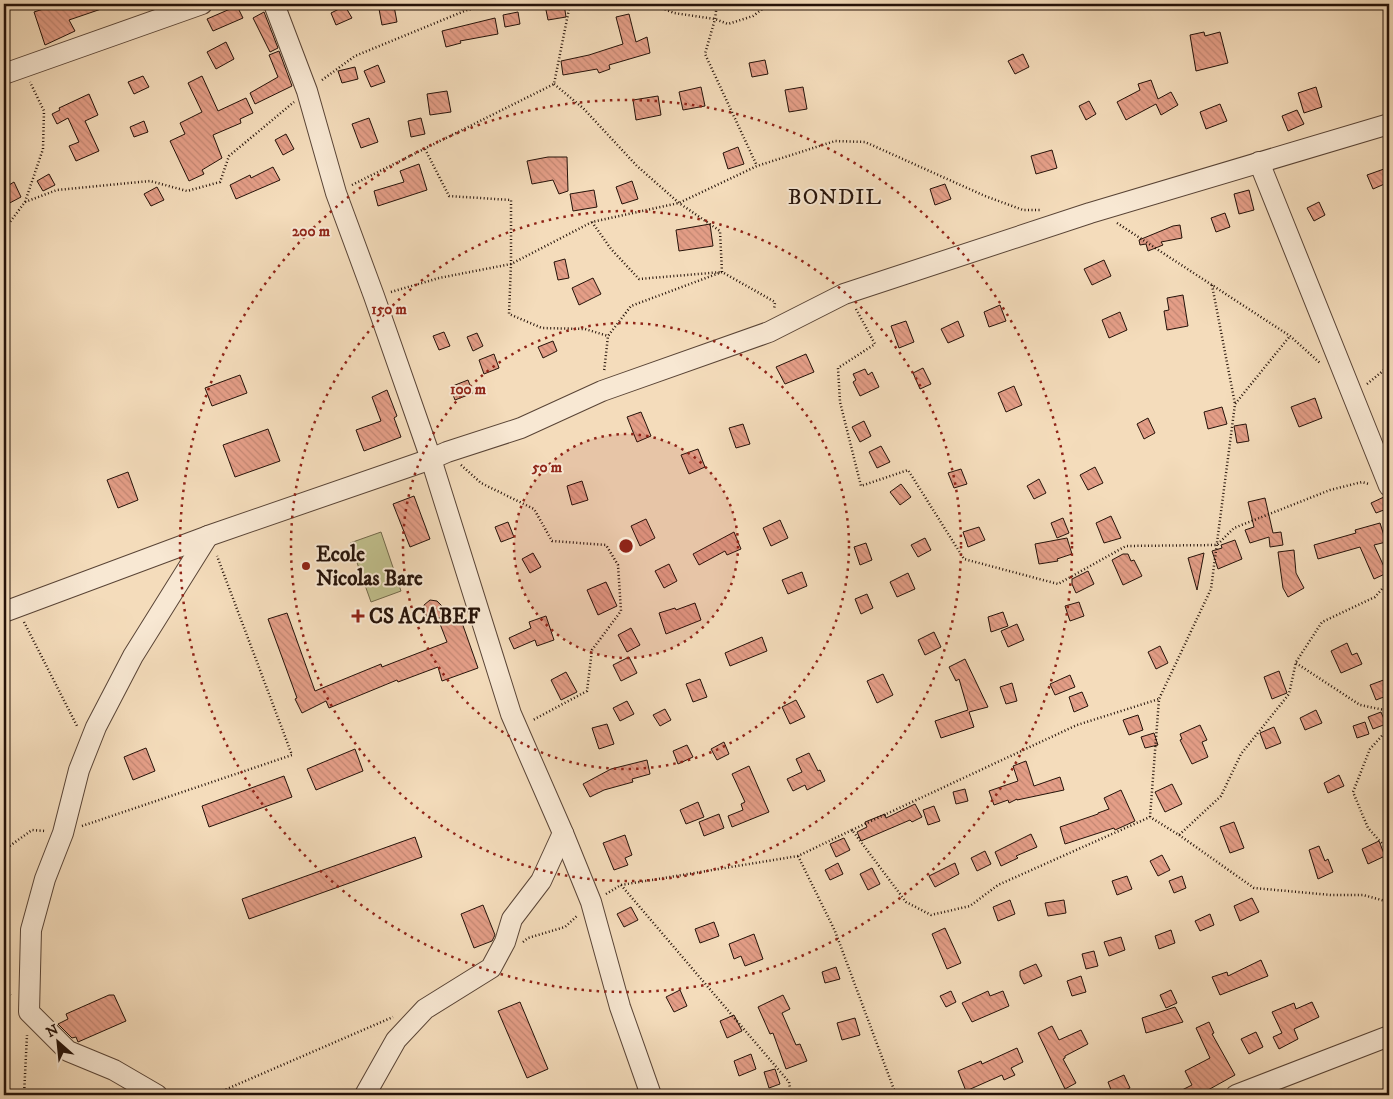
<svg xmlns="http://www.w3.org/2000/svg" width="1393" height="1099" font-family="'IM FELL DW Pica',serif">
<style>
.green{fill:#c0bf8c;stroke:#72684a}
.building{fill:url(#building-back-hatch);stroke:#251209}
.lines{fill:none;stroke-linecap:round;stroke-linejoin:round}
.minor-casing{stroke:#594436;stroke-width:22}
.path{stroke:#251209;stroke-width:2.5;stroke-dasharray:1 2.5;stroke-linecap:butt}
.minor{stroke:#f8e8d3;stroke-width:20}
.ring{fill:none;stroke:#8f2418;stroke-width:2.5;stroke-dasharray:2.5 5}
.poi-dot{fill:#8f2418;stroke:#f8e8d3;stroke-width:2}
.labels{text-anchor:middle;stroke-width:4;stroke-linejoin:round;paint-order:stroke}
.poi-label{font-size:21px;font-weight:bold;fill:#251209;stroke:#f8e8d3;text-anchor:start}
.neighbourhood-label{font-size:22px;letter-spacing:1px;fill:#251209;stroke:#f8e8d3}
.centre{fill:#8f2418;stroke:#f8e8d3;stroke-width:2.5}
.ring-label{font-size:15px;text-anchor:middle;font-weight:bold;fill:#8f2418;stroke:#f8e8d3;stroke-width:4;stroke-linejoin:round;paint-order:stroke}
</style>
<defs>
<pattern id="building-back-hatch" width="6" height="6" patternUnits="userSpaceOnUse" patternTransform="scale(1.25)"><rect width="6" height="6" fill="#e49e87"/><path d="M-1 5l2 2M0 0l6 6M5-1l2 2" fill="none" stroke="#c38773"/></pattern>
</defs>
<rect width="100%" height="100%" fill="#f4dcbb"/>
<filter id="stains"><feTurbulence type="fractalNoise" baseFrequency=".004" numOctaves="4"/><feColorMatrix values="0 0 0 0 .2 0 0 0 0 .09 0 0 0 0 .02 0 0 0 .5 -.17"/></filter>
<radialGradient id="worn" r=".72"><stop offset=".6" stop-color="#630" stop-opacity="0"/><stop offset="1" stop-color="#630" stop-opacity=".3"/></radialGradient>
<polygon class="green" points="381,532 401,591 371,602 350,543"/>
<g class="building">
<polygon points="59,4 110,4 110,6 69,20 75,31 45,45 34,12"/>
<polygon points="554,4 564,4 566,17 548,20 545,5"/>
<polygon points="237,6 243,18 213,31 207,19"/>
<polygon points="345,6 352,18 336,25 331,13"/>
<polygon points="394,6 397,22 382,25 379,9"/>
<polygon points="264,12 278,48 270,52 253,18"/>
<polygon points="518,12 520,24 505,27 503,15"/>
<polygon points="629,14 636,42 647,37 650,53 609,65 610,69 599,73 597,69 563,75 561,61 589,55 623,44 616,17"/>
<polygon points="495,18 498,34 460,41 461,43 446,47 442,31"/>
<polygon points="1204,32 1205,36 1220,32 1228,63 1196,71 1190,35"/>
<polygon points="226,42 234,59 216,69 207,52"/>
<polygon points="279,51 292,86 255,104 250,93 278,77 269,55"/>
<polygon points="1023,54 1029,67 1015,74 1008,61"/>
<polygon points="765,60 768,74 752,77 749,63"/>
<polygon points="378,65 385,82 371,87 364,71"/>
<polygon points="355,67 358,79 342,83 338,71"/>
<polygon points="143,76 149,87 134,94 128,82"/>
<polygon points="202,76 218,111 246,98 253,113 240,119 241,123 213,135 222,158 202,170 204,174 189,181 170,141 185,134 180,123 202,112 188,83"/>
<polygon points="1151,80 1158,99 1171,92 1178,105 1161,115 1156,104 1126,120 1117,102 1140,90 1138,84"/>
<polygon points="701,87 705,106 683,110 679,92"/>
<polygon points="803,87 807,109 789,112 785,90"/>
<polygon points="1316,87 1322,107 1304,113 1298,93"/>
<polygon points="447,91 451,112 430,115 427,94"/>
<polygon points="89,94 98,115 85,121 99,151 76,161 69,146 79,142 68,118 57,124 52,114 60,110 59,108"/>
<polygon points="658,96 661,115 636,120 633,100"/>
<polygon points="1089,101 1096,114 1086,120 1079,106"/>
<polygon points="1220,104 1227,121 1206,129 1200,112"/>
<polygon points="1297,110 1304,124 1288,131 1282,116"/>
<polygon points="369,118 378,142 361,148 352,124"/>
<polygon points="421,118 425,134 411,137 408,121"/>
<polygon points="144,121 148,132 134,137 130,127"/>
<polygon points="286,134 294,149 283,155 275,140"/>
<polygon points="738,147 744,164 728,169 723,153"/>
<polygon points="1052,150 1057,168 1036,174 1031,156"/>
<polygon points="548,157 567,157 568,191 559,194 553,180 532,184 527,161"/>
<polygon points="419,164 427,190 378,206 374,191 404,182 400,171"/>
<polygon points="273,167 280,180 236,199 230,185 250,175 251,178"/>
<polygon points="1384,169 1389,182 1373,189 1367,175"/>
<polygon points="49,174 55,185 43,191 37,181"/>
<polygon points="632,181 638,199 622,204 616,187"/>
<polygon points="14,182 21,197 4,206 4,188"/>
<polygon points="945,184 951,199 935,205 930,189"/>
<polygon points="157,187 164,200 151,206 144,194"/>
<polygon points="594,190 597,207 573,211 570,194"/>
<polygon points="1249,190 1254,210 1239,214 1234,194"/>
<polygon points="1319,202 1325,215 1314,221 1307,208"/>
<polygon points="1225,213 1230,227 1216,232 1211,218"/>
<polygon points="710,224 713,246 679,251 676,230"/>
<polygon points="1180,225 1182,238 1161,242 1163,245 1148,251 1146,244 1140,245 1139,240 1173,226"/>
<polygon points="565,259 569,278 558,280 554,262"/>
<polygon points="1104,260 1111,276 1092,285 1084,269"/>
<polygon points="593,278 601,294 579,305 572,288"/>
<polygon points="1183,295 1188,326 1167,330 1164,311 1169,310 1167,298"/>
<polygon points="1000,305 1006,321 989,327 984,312"/>
<polygon points="1120,312 1127,330 1109,338 1102,320"/>
<polygon points="906,321 914,342 899,348 891,326"/>
<polygon points="958,321 964,336 948,343 941,329"/>
<polygon points="444,332 450,346 439,350 433,336"/>
<polygon points="477,333 483,346 473,351 467,337"/>
<polygon points="553,341 557,351 543,358 538,347"/>
<polygon points="494,354 499,368 484,374 479,360"/>
<polygon points="806,354 814,372 785,384 776,367"/>
<polygon points="923,368 931,384 920,389 913,373"/>
<polygon points="865,369 868,375 872,372 879,387 860,396 853,382 856,380 853,374"/>
<polygon points="240,375 247,393 212,406 205,388"/>
<polygon points="468,380 473,393 455,400 450,387"/>
<polygon points="1014,386 1022,405 1006,412 998,393"/>
<polygon points="387,390 397,416 394,418 401,437 364,451 356,430 381,421 372,397"/>
<polygon points="1315,398 1322,418 1299,427 1291,407"/>
<polygon points="1222,407 1227,424 1208,429 1204,412"/>
<polygon points="641,412 651,436 637,442 627,417"/>
<polygon points="1148,418 1155,433 1144,439 1137,424"/>
<polygon points="864,421 871,436 860,442 852,427"/>
<polygon points="743,424 750,444 736,448 729,428"/>
<polygon points="1246,424 1249,441 1237,443 1234,426"/>
<polygon points="268,429 280,461 235,477 223,445"/>
<polygon points="881,446 890,462 877,468 869,452"/>
<polygon points="698,449 705,467 689,474 681,455"/>
<polygon points="1095,467 1103,483 1088,490 1080,475"/>
<polygon points="961,469 967,484 954,488 948,473"/>
<polygon points="128,472 138,500 118,508 107,480"/>
<polygon points="1039,479 1046,493 1034,499 1027,486"/>
<polygon points="582,481 588,500 572,505 567,486"/>
<polygon points="901,484 911,497 900,505 890,492"/>
<polygon points="414,496 430,539 410,547 393,504"/>
<polygon points="1384,497 1389,508 1376,513 1371,503"/>
<polygon points="1265,498 1273,533 1281,532 1283,545 1270,547 1269,537 1250,543 1245,530 1254,527 1248,502"/>
<polygon points="1111,516 1121,538 1104,543 1096,523"/>
<polygon points="1063,518 1069,533 1057,538 1051,523"/>
<polygon points="646,519 655,538 640,546 631,526"/>
<polygon points="780,520 788,538 771,546 763,528"/>
<polygon points="508,522 514,537 501,542 495,527"/>
<polygon points="1380,523 1386,542 1374,545 1387,573 1374,579 1360,547 1318,559 1314,545 1356,533 1355,530"/>
<polygon points="979,527 985,540 968,547 963,532"/>
<polygon points="734,532 741,549 727,555 725,551 699,565 693,554"/>
<polygon points="925,538 931,550 918,557 911,545"/>
<polygon points="1067,538 1072,554 1057,559 1058,561 1039,564 1035,544"/>
<polygon points="1235,540 1242,559 1218,569 1212,551 1222,548 1221,545"/>
<polygon points="866,543 872,560 860,565 854,547"/>
<polygon points="1294,550 1296,573 1304,588 1288,597 1283,588 1278,552"/>
<polygon points="533,553 541,567 530,573 522,559"/>
<polygon points="1204,553 1197,590 1188,558"/>
<polygon points="1123,554 1128,554 1131,561 1134,560 1142,576 1123,585 1112,560"/>
<polygon points="669,564 677,581 664,588 655,571"/>
<polygon points="1088,571 1094,584 1076,593 1072,584 1072,579"/>
<polygon points="802,572 807,586 788,594 782,580"/>
<polygon points="908,573 915,589 897,597 890,582"/>
<polygon points="606,582 617,606 598,615 587,590"/>
<polygon points="867,594 873,608 861,614 855,599"/>
<polygon points="430,600 437,601 442,606 441,618 428,618 424,612 424,605"/>
<polygon points="1079,602 1084,616 1070,621 1065,606"/>
<polygon points="695,603 701,620 666,634 659,613 675,608 676,610"/>
<polygon points="1003,612 1008,626 991,632 988,617"/>
<polygon points="287,613 315,691 381,664 382,667 447,642 440,624 460,617 478,668 442,681 438,667 398,682 397,680 329,708 326,701 302,713 295,699 297,698 268,619"/>
<polygon points="546,616 554,640 537,646 535,640 514,649 509,638 531,628 529,622"/>
<polygon points="1017,624 1024,640 1008,647 1001,631"/>
<polygon points="631,628 640,645 627,652 618,635"/>
<polygon points="934,632 941,647 925,655 918,640"/>
<polygon points="762,637 767,651 730,666 725,653"/>
<polygon points="1347,643 1352,655 1357,653 1362,664 1341,673 1331,651"/>
<polygon points="1160,646 1168,663 1156,669 1148,652"/>
<polygon points="629,657 637,673 621,681 613,665"/>
<polygon points="965,659 988,707 969,712 974,727 941,738 935,721 968,710 959,679 956,681 949,667"/>
<polygon points="1279,671 1287,693 1272,699 1264,677"/>
<polygon points="566,672 577,692 561,700 551,680"/>
<polygon points="883,674 893,695 877,703 867,681"/>
<polygon points="1070,675 1075,687 1055,695 1050,684"/>
<polygon points="1389,678 1389,695 1376,700 1370,685"/>
<polygon points="700,679 707,697 693,702 686,684"/>
<polygon points="1012,683 1017,701 1006,704 1000,687"/>
<polygon points="1082,692 1088,706 1074,712 1069,697"/>
<polygon points="796,700 805,717 790,724 782,707"/>
<polygon points="627,701 634,714 620,721 613,708"/>
<polygon points="665,709 671,720 660,726 653,715"/>
<polygon points="1316,710 1322,723 1305,730 1300,718"/>
<polygon points="1381,712 1386,724 1373,729 1368,717"/>
<polygon points="1138,715 1143,730 1129,735 1123,720"/>
<polygon points="1365,722 1369,734 1357,738 1353,726"/>
<polygon points="607,724 614,744 599,749 592,728"/>
<polygon points="1200,725 1207,740 1202,742 1208,757 1192,764 1180,740 1182,739 1180,734"/>
<polygon points="1274,727 1281,743 1266,749 1260,733"/>
<polygon points="1154,733 1158,745 1145,748 1141,737"/>
<polygon points="724,742 729,754 717,760 711,749"/>
<polygon points="687,745 693,757 678,764 673,751"/>
<polygon points="146,748 155,771 133,780 124,757"/>
<polygon points="355,749 363,771 316,790 307,769"/>
<polygon points="809,753 818,771 820,770 825,781 807,790 805,785 793,791 787,779 802,772 796,759"/>
<polygon points="647,760 650,774 632,779 633,782 604,790 590,797 583,784 611,769"/>
<polygon points="1026,761 1034,786 1060,777 1064,790 1017,800 1017,799 1009,803 1008,800 994,805 989,791 1018,781 1013,766"/>
<polygon points="749,766 769,812 732,827 728,816 743,810 741,804 745,802 732,774"/>
<polygon points="1339,775 1344,786 1328,793 1324,783"/>
<polygon points="284,776 292,797 209,827 202,806"/>
<polygon points="1172,784 1182,804 1165,812 1155,792"/>
<polygon points="965,789 968,801 956,804 953,792"/>
<polygon points="1121,790 1135,821 1115,830 1114,828 1065,844 1060,827 1098,814 1098,813 1109,809 1104,798"/>
<polygon points="698,802 704,817 686,824 680,810"/>
<polygon points="915,804 922,817 912,822 910,820 861,841 857,832 867,827 865,822 885,814 886,818"/>
<polygon points="934,806 940,821 928,825 923,810"/>
<polygon points="719,814 724,828 704,836 699,822"/>
<polygon points="1234,822 1244,848 1230,853 1220,827"/>
<polygon points="1031,834 1037,847 1016,856 1018,858 1001,866 995,852"/>
<polygon points="625,835 632,855 625,858 628,865 614,870 603,843"/>
<polygon points="415,837 422,857 249,919 242,899"/>
<polygon points="844,838 850,850 836,857 830,844"/>
<polygon points="1379,841 1385,856 1368,864 1362,849"/>
<polygon points="1319,846 1325,861 1328,859 1333,872 1318,879 1309,850"/>
<polygon points="985,851 991,864 977,871 971,858"/>
<polygon points="1162,855 1170,870 1158,876 1150,861"/>
<polygon points="838,863 843,874 830,880 825,870"/>
<polygon points="955,863 959,874 935,887 929,876"/>
<polygon points="872,868 880,884 868,890 860,874"/>
<polygon points="1127,876 1132,889 1117,895 1112,881"/>
<polygon points="1182,876 1186,888 1174,893 1169,881"/>
<polygon points="1252,898 1259,912 1240,921 1234,906"/>
<polygon points="1010,900 1015,914 998,921 993,907"/>
<polygon points="1064,900 1066,913 1048,916 1045,903"/>
<polygon points="483,905 495,935 492,941 474,948 461,914"/>
<polygon points="631,907 638,920 624,927 617,914"/>
<polygon points="1210,914 1214,925 1200,931 1195,921"/>
<polygon points="714,922 719,936 700,943 695,929"/>
<polygon points="945,928 961,963 947,969 932,934"/>
<polygon points="1171,930 1175,943 1159,949 1155,936"/>
<polygon points="754,934 763,959 745,966 741,956 734,959 729,944"/>
<polygon points="1121,937 1125,950 1109,956 1104,942"/>
<polygon points="1094,951 1098,966 1086,969 1082,954"/>
<polygon points="1261,960 1268,976 1220,995 1212,977 1227,972 1228,976"/>
<polygon points="1036,964 1042,976 1024,984 1020,976 1020,971"/>
<polygon points="836,967 840,979 825,983 822,972"/>
<polygon points="1081,976 1086,992 1072,996 1067,981"/>
<polygon points="680,990 687,1006 674,1012 666,997"/>
<polygon points="1171,990 1177,1003 1166,1008 1160,995"/>
<polygon points="951,991 956,1002 946,1007 940,996"/>
<polygon points="988,991 990,996 1003,991 1009,1006 972,1022 962,1003"/>
<polygon points="109,995 114,995 126,1021 78,1042 76,1037 72,1038 58,1024 68,1019 66,1014"/>
<polygon points="783,995 790,1009 782,1013 796,1045 800,1044 807,1061 786,1069 773,1033 770,1034 758,1007"/>
<polygon points="520,1002 548,1069 527,1078 498,1011"/>
<polygon points="1312,1002 1319,1017 1294,1029 1298,1039 1279,1049 1273,1037 1282,1033 1272,1012 1294,1003 1296,1009"/>
<polygon points="1175,1007 1183,1022 1146,1033 1142,1018"/>
<polygon points="734,1015 742,1031 727,1038 720,1021"/>
<polygon points="855,1018 860,1035 842,1040 837,1023"/>
<polygon points="1209,1022 1214,1033 1212,1034 1235,1075 1199,1095 1172,1095 1192,1085 1185,1071 1210,1058 1196,1028"/>
<polygon points="1052,1026 1059,1040 1081,1030 1088,1044 1065,1056 1065,1058 1063,1059 1076,1083 1065,1089 1038,1033"/>
<polygon points="1256,1032 1263,1047 1249,1054 1241,1039"/>
<polygon points="1017,1048 1023,1062 1011,1068 1015,1075 1004,1080 1002,1075 966,1091 958,1071 981,1061 982,1064"/>
<polygon points="751,1054 756,1069 739,1076 734,1061"/>
<polygon points="775,1069 780,1084 769,1088 764,1072"/>
<polygon points="1124,1075 1130,1088 1113,1095 1108,1082"/>
</g>
<g class="lines">
<g class="minor-casing">
<g id="minor">
<polyline points="274,4 307,91 336,193 374,296 431,459 511,714 563,833 591,902 620,1007 651,1095"/>
<polyline points="4,74 202,4"/>
<polyline points="1259,162 1389,486"/>
<polyline points="4,612 208,536 431,459 447,452 521,428 602,391 769,332 844,294 1090,213 1389,124"/>
<polyline points="157,1095 114,1070 68,1051 29,1012 31,930 45,879 63,833 79,770 96,727 133,656 208,536"/>
<polyline points="365,1095 396,1040 425,1009 491,968 505,942 512,919 541,881 563,833"/>
<polyline points="1236,1095 1389,1036"/>
</g>
</g>
<g class="path">
<polyline points="652,4 674,13 715,19 728,24 753,16 769,4"/>
<polyline points="717,4 715,19 705,54 757,166"/>
<polyline points="322,80 355,56 467,10 495,4"/>
<polyline points="554,84 583,108 637,166 679,203 720,231 722,272 775,302 774,310"/>
<polyline points="425,149 449,196 511,200 511,264 509,314 542,328 585,329 608,336"/>
<polyline points="352,185 554,84 570,4"/>
<polyline points="25,202 57,190 150,181 187,191 220,182 229,156 294,102"/>
<polyline points="592,222 611,249 639,279 722,272 631,306 608,336 604,372"/>
<polyline points="1117,223 1290,336 1320,363"/>
<polyline points="4,230 25,202 43,149 44,111 30,82"/>
<polyline points="1212,285 1235,404"/>
<polyline points="391,292 439,278 511,264 592,222 679,203 757,166 835,141 865,142 985,196 1023,210 1041,210"/>
<polyline points="856,309 875,344 838,368 840,402 861,486 908,470 964,559 1058,584 1126,546 1217,545 1234,528 1330,490 1362,482 1369,484"/>
<polyline points="1367,384 1389,366"/>
<polyline points="461,465 481,483 534,509 552,541 606,545 618,565 621,611 592,650 587,691 533,720"/>
<polyline points="24,622 77,726"/>
<polyline points="1296,663 1360,705 1389,711"/>
<polyline points="1389,728 1370,749 1353,792 1368,828 1386,848 1389,847"/>
<polyline points="1150,817 1159,699 1211,589 1235,404 1290,336"/>
<polyline points="82,826 292,755 217,556"/>
<polyline points="852,830 1077,725 1159,699"/>
<polyline points="1179,835 1254,888 1331,895 1363,895 1389,902"/>
<polyline points="1386,848 1386,873 1389,892"/>
<polyline points="4,850 32,830 45,831"/>
<polyline points="798,856 835,931 896,1095"/>
<polyline points="621,885 789,1082 791,1095"/>
<polyline points="606,894 621,885 798,856 852,830 906,902 931,915 970,906 998,885 1150,817 1179,835 1221,796 1241,754 1289,694 1296,662 1322,622 1375,597 1389,581"/>
<polyline points="523,942 528,938 565,927 578,915"/>
<polyline points="4,987 11,995"/>
<polyline points="24,1095 27,1035"/>
<polyline points="213,1095 393,1017"/>
</g>
<use href="#minor" class="minor"/>
</g>
<circle cx="626" cy="546" r="112" fill="#8f2418" fill-opacity=".12"/>
<g class="ring">
<circle cx="626" cy="546" r="112"/>
<circle cx="626" cy="546" r="223"/>
<circle cx="626" cy="546" r="335"/>
<circle cx="626" cy="546" r="446"/>
</g>
<g class="poi-dot">
<circle cx="306" cy="566" r="5"/>
<path d="M355.5 608.5h5v5h5v5h-5v5h-5v-5h-5v-5h5z"/>
</g>
<g class="labels">
<g class="poi-label">
<text x="316" y="561">Ecole<tspan x="316" dy="24">Nicolas Bare</tspan></text>
<text x="369" y="623">CS ACABEF</text>
</g>
<g class="neighbourhood-label">
<text x="835" y="204">BONDIL</text>
</g>
</g>
<circle cx="626" cy="546" r="8" class="centre"/>
<g class="ring-label">
<text x="311" y="236">200 m</text>
<text x="389" y="314">150 m</text>
<text x="468" y="394">100 m</text>
<text x="547" y="472">50 m</text>
</g>
<rect width="1393" height="1099" fill="none" stroke="#f4dcbb" stroke-width="20"/>
<rect x="5" y="5" width="1383" height="1089" fill="none" stroke="#251209" stroke-width="2.5"/>
<rect x="10" y="10" width="1373" height="1079" fill="none" stroke="#251209"/>
<g transform="translate(58 1042) rotate(333)" stroke="#f8e8d3" stroke-width="4" paint-order="stroke">
<path d="M0-4L9 19L0 12L-9 19Z" fill="#251209"/>
<text y="-8" font-size="14" font-weight="bold" text-anchor="middle" fill="#251209">N</text>
</g>
<rect width="100%" height="100%" filter="url(#stains)"/>
<rect width="100%" height="100%" fill="url(#worn)"/>
</svg>
